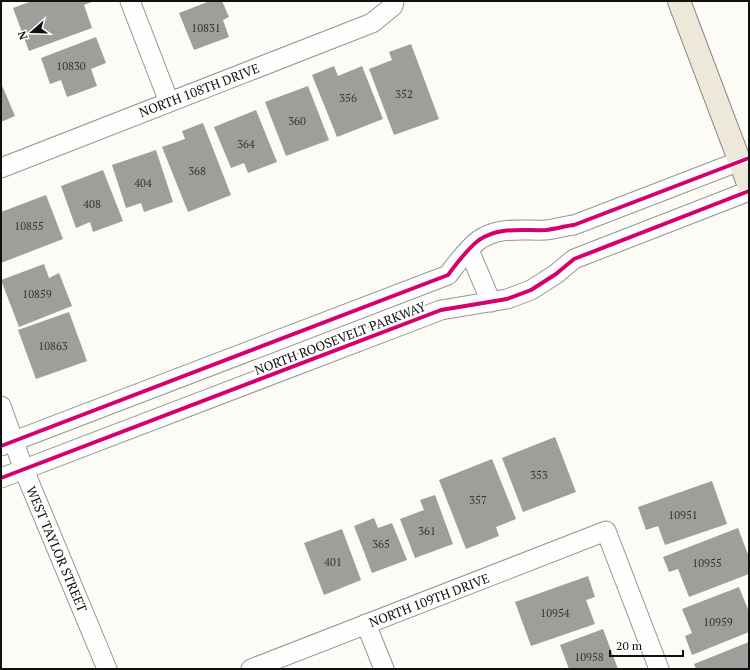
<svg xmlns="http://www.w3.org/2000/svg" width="750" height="670" font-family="'PT Serif',serif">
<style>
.building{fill:#a09e9a}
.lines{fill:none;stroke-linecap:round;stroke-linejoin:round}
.street-casing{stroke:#969693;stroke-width:21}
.primary-casing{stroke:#848380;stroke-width:24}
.street{stroke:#fffefe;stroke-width:19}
.primary{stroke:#eee8da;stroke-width:22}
.cycleway-casing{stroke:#fff;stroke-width:6}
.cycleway{stroke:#d6006c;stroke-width:4}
.labels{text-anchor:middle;stroke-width:4;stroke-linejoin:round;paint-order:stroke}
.number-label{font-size:11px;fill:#343432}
.street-label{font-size:13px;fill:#101010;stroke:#fff}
</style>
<rect width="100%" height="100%" fill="#fcfbf5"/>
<g class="building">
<polygon points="32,1 94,1 84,5 92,28 29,51 13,8"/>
<polygon points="210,1 222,1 229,17 223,20 229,37 194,50 179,13"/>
<polygon points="96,37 106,63 91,69 97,86 67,97 61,80 50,84 41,58"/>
<polygon points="411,44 439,119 394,135 369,69 392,60 389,52"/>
<polygon points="334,66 338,76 362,66 383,119 337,137 312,75"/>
<polygon points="1,83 15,116 1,122"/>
<polygon points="308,86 329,140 286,156 265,102"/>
<polygon points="256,110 277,162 248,173 244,163 231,168 214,127"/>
<polygon points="203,123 231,195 188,212 162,147 185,139 182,131"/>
<polygon points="156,150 173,202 144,212 141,203 126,208 112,165"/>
<polygon points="103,170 123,221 93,232 90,222 76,228 61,186"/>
<polygon points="46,195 63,239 1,263 1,212"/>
<polygon points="44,264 49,278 59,273 72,306 19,327 1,280"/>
<polygon points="69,312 87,361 36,379 18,330"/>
<polygon points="555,437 576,492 523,512 502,458"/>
<polygon points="492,459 516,519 496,527 499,536 466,549 439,480"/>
<polygon points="712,481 727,524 665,545 658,526 646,530 638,507"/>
<polygon points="435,495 453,544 415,558 400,519 424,510 420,500"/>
<polygon points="374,518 378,528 392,523 407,560 372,573 354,526"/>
<polygon points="738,528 749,557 749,574 689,597 678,569 669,572 663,557"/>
<polygon points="342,529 361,580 324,595 304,543"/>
<polygon points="588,576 595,597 586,600 595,624 531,646 515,602"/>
<polygon points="739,587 749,612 749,632 692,655 685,636 692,633 682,609"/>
<polygon points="603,629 618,669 569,669 560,645"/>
<polygon points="749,642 749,669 696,669 694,664"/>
</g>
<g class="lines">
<g class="street-casing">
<g id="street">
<polyline points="130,1 169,102"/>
<polyline points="1,168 372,23 393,6 394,1"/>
<polyline points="469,250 491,302"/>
<polyline points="1,406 24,470 107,669"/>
<path d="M1,446l447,-171c9,-12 19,-26 31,-35 20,-14 44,-9 67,-10 9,-1 19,-4 28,-5l166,-64"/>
<polyline points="1,478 441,310 507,299 531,290 556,274 574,259 749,191"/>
<polyline points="366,624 384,669"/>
<polyline points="251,669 606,531 659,669"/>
</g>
</g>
<g class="primary-casing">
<polyline id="primary" points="679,1 749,186"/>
</g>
<use href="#street" class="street"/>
<use href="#primary" class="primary"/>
<g class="cycleway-casing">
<g id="cycleway">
<path d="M1,446l447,-171c9,-12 19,-26 31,-35 20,-14 44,-9 67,-10 9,-1 19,-4 28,-5l175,-67"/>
<polyline points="1,478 441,310 507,299 531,290 556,274 574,259 749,191"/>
</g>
</g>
<use href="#cycleway" class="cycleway"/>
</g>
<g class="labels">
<g class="number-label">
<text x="206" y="32">10831</text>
<text x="71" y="70">10830</text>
<text x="404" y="98">352</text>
<text x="348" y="102">356</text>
<text x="297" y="125">360</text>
<text x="246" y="148">364</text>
<text x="197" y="175">368</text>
<text x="143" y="187">404</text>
<text x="92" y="208">408</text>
<text x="29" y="230">10855</text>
<text x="37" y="298">10859</text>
<text x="53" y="350">10863</text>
<text x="539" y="479">353</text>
<text x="478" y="504">357</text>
<text x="683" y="519">10951</text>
<text x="427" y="535">361</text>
<text x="381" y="548">365</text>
<text x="333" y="566">401</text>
<text x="707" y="567">10955</text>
<text x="555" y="617">10954</text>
<text x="718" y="626">10959</text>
<text x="589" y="661">10958</text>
</g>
<g class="street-label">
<text transform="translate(199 90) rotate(-21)" y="5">NORTH 108TH DRIVE</text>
<text transform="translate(340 338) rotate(-21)" y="5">NORTH ROOSEVELT PARKWAY</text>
<text transform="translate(57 549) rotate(67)" y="5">WEST TAYLOR STREET</text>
<text transform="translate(429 600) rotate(-21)" y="5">NORTH 109TH DRIVE</text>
</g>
</g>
<rect width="750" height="670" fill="none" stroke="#101010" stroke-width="4"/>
<g transform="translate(32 32) rotate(250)" stroke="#ffffff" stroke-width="3" paint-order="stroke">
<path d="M0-3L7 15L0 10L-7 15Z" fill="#101010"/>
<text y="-6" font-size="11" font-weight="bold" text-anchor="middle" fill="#101010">N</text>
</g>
<path d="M610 650v6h73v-6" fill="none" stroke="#101010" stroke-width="2"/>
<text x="616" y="650" font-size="12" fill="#101010" stroke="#ffffff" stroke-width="3" paint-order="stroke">20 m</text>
</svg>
